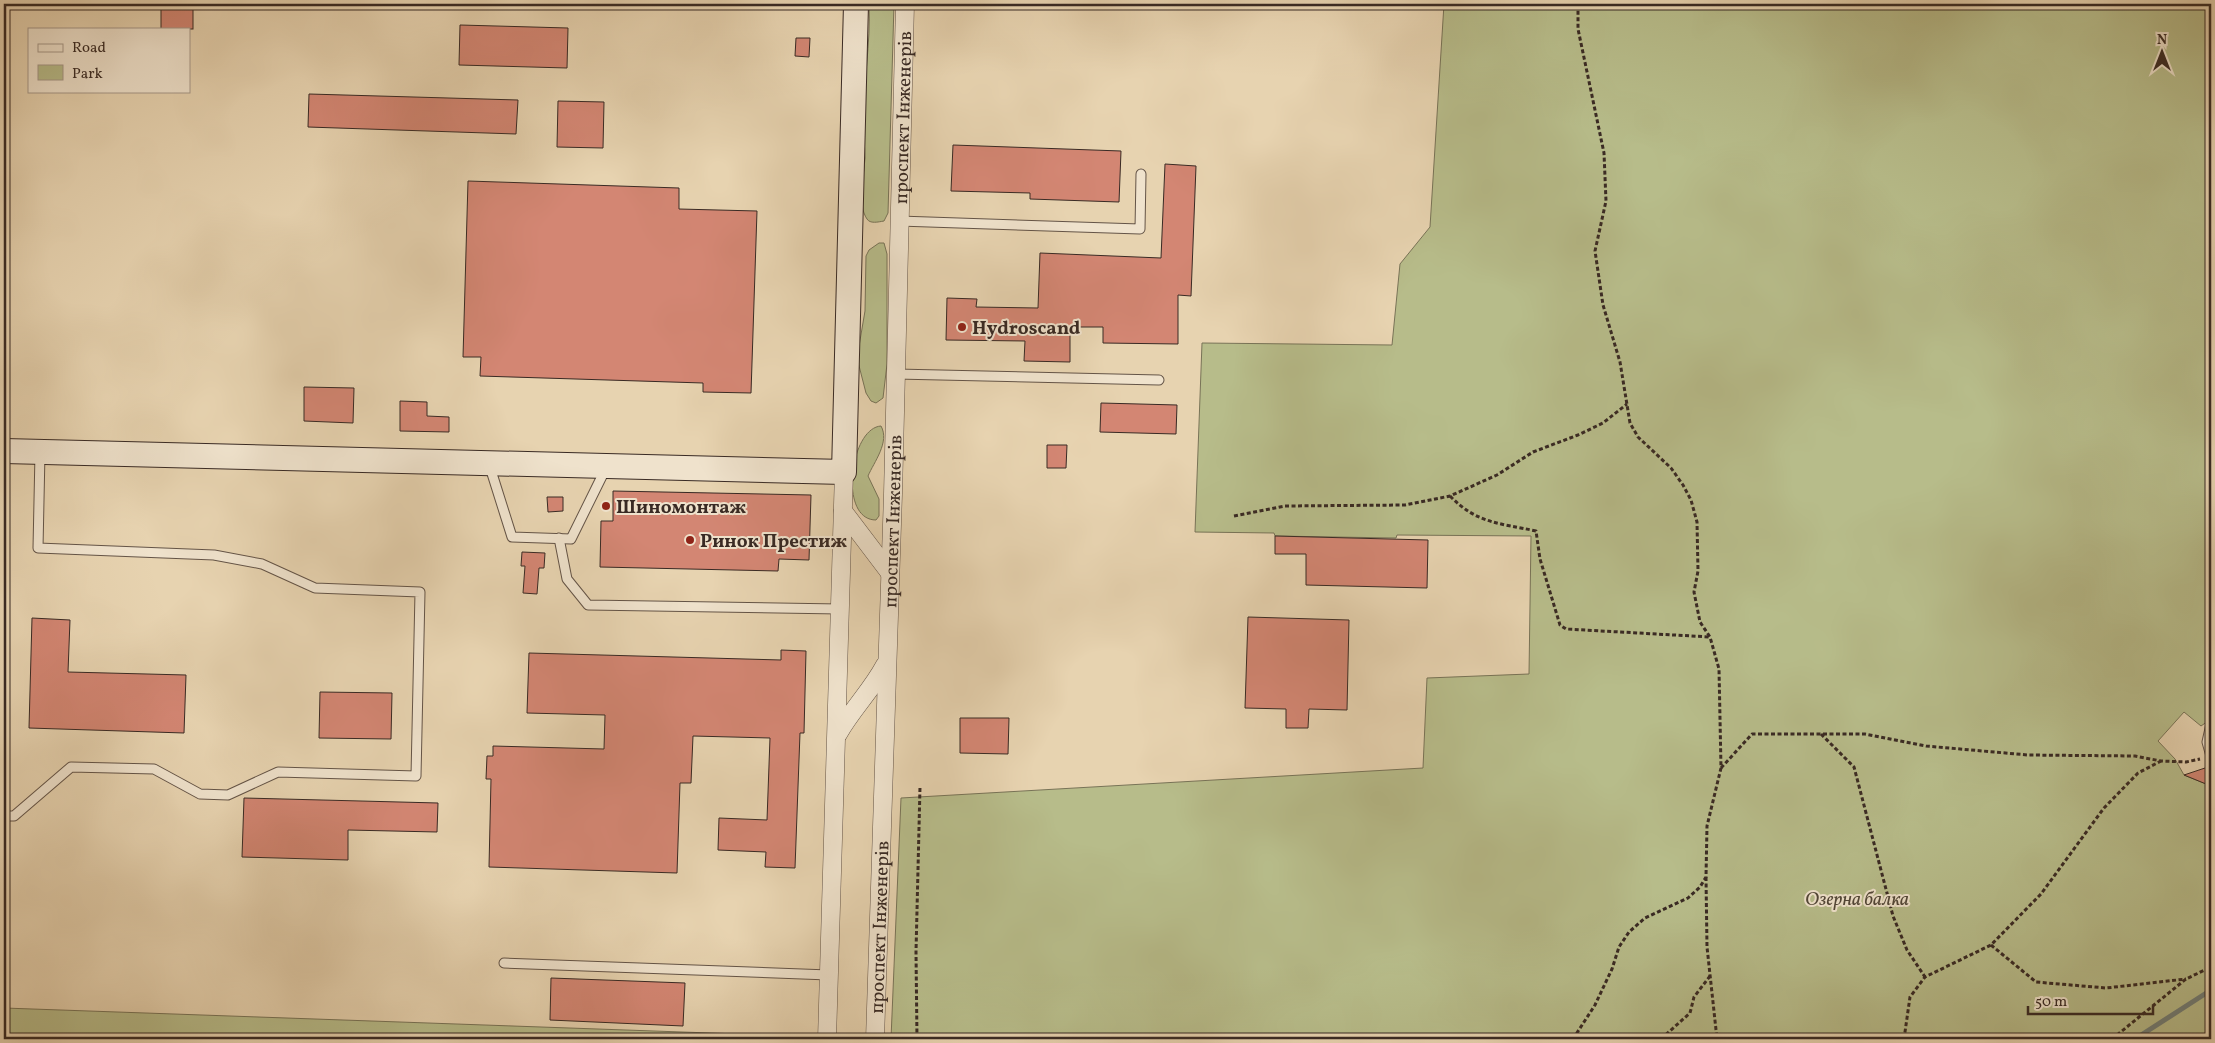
<svg xmlns="http://www.w3.org/2000/svg" width="2215" height="1043" font-family="Vollkorn,serif">
<style>
.green{fill:#b7bc8a;stroke:#787357}
.lines{fill:none;stroke-linecap:round;stroke-linejoin:round}
.stream{stroke:#717f79;stroke-width:5}
.building{fill:#d38673;stroke:#392a24}
.lane-casing{stroke:#645447;stroke-width:11}
.street-casing{stroke:#645447;stroke-width:19}
.secondary-casing{stroke:#392a24;stroke-width:26}
.path{stroke:#392a24;stroke-width:3;stroke-dasharray:4 2.5;stroke-linecap:butt}
.lane{stroke:#efe2cc;stroke-width:9}
.street{stroke:#efe2cc;stroke-width:18}
.secondary{stroke:#efe2cc;stroke-width:24}
.poi-dot{fill:#8f2418;stroke:#efe2cc;stroke-width:2}
.labels{text-anchor:middle;stroke-width:4;stroke-linejoin:round;paint-order:stroke}
.street-label{font-size:19px;fill:#392a24;stroke:#efe2cc}
.poi-label{font-size:19px;font-weight:bold;fill:#392a24;stroke:#efe2cc;text-anchor:start}
.park-label{font-size:19px;font-style:italic;fill:#524738;stroke:#efe2cc}
</style>
<rect width="100%" height="100%" fill="#e7d3b0"/>
<filter id="stains"><feTurbulence type="fractalNoise" baseFrequency=".004" numOctaves="4"/><feColorMatrix values="0 0 0 0 .2 0 0 0 0 .09 0 0 0 0 .02 0 0 0 .5 -.17"/></filter>
<radialGradient id="worn" r=".72"><stop offset=".6" stop-color="#630" stop-opacity="0"/><stop offset="1" stop-color="#630" stop-opacity=".3"/></radialGradient>
<g class="green">
<path d="M869,4h25l-6,209 -4,8c-6,1 -14,3 -17,-2 -10,-14 -3,-45 -2,-61 0,-12 -2,-23 -2,-35 0,-40 8,-79 6,-119z"/>
<polygon points="1444,4 2211,4 2211,719 2201,726 2184,712 2158,741 2175,759 2184,775 2206,784 2211,783 2211,1039 891,1039 901,798 1423,768 1427,678 1529,674 1531,536 1397,535 1396,538 1275,536 1274,533 1195,532 1202,343 1392,345 1400,264 1430,227"/>
<polygon points="879,243 884,243 887,254 887,364 883,398 876,403 871,401 866,393 857,358 865,311 866,256 869,250"/>
<path d="M881,426c9,16 -7,36 -13,50l11,23v17l-3,4c-38,0 -26,-92 5,-94z"/>
<polygon points="4,1008 795,1036 795,1039 4,1039"/>
</g>
<g class="lines">
<polyline class="stream" points="2135,1039 2211,990"/>
</g>
<g class="building">
<rect x="161" y="4" width="32" height="25"/>
<polygon points="460,25 568,28 567,68 459,65"/>
<polygon points="796,38 810,38 809,57 795,56"/>
<polygon points="309,94 518,100 516,134 308,127"/>
<polygon points="558,101 604,102 603,148 557,147"/>
<polygon points="953,145 1121,151 1119,202 1030,199 1030,193 951,191"/>
<polygon points="1165,164 1196,166 1191,296 1178,295 1178,344 1103,343 1103,327 1070,327 1070,362 1024,361 1025,341 946,340 947,298 977,299 976,307 1038,308 1040,253 1161,258"/>
<polygon points="468,181 679,188 679,209 757,211 751,393 703,392 703,383 480,376 481,357 463,357"/>
<polygon points="304,387 354,388 353,423 304,421"/>
<polygon points="400,401 427,402 427,416 449,417 449,432 400,431"/>
<polygon points="1101,403 1177,405 1176,434 1100,432"/>
<polygon points="1047,445 1067,445 1066,468 1047,468"/>
<polygon points="613,491 811,495 809,560 779,559 778,571 600,567 601,521 613,521"/>
<polygon points="547,497 563,497 563,511 548,512"/>
<polygon points="1275,536 1428,540 1427,588 1306,585 1306,554 1275,554"/>
<polygon points="522,552 545,553 544,568 539,568 537,594 523,593 525,566 521,566"/>
<polygon points="1248,617 1349,620 1347,710 1309,709 1308,728 1286,728 1286,709 1245,708"/>
<polygon points="32,618 70,620 68,672 186,675 184,733 29,728"/>
<polygon points="781,650 806,651 804,733 800,733 795,868 765,867 766,852 718,850 719,818 767,820 770,738 693,736 691,783 680,783 677,873 489,867 491,779 486,779 487,756 493,756 493,746 604,749 605,715 527,713 529,653 781,660"/>
<polygon points="320,692 392,693 391,739 319,738"/>
<polygon points="960,718 1009,718 1008,754 960,753"/>
<polygon points="2211,766 2211,786 2184,775"/>
<polygon points="244,798 438,803 437,832 348,830 348,860 242,857"/>
<polygon points="551,978 685,983 683,1026 550,1020"/>
</g>
<g class="lines">
<g class="lane-casing">
<g id="lane">
<polyline points="899,221 1140,229 1141,174"/>
<polyline points="896,374 1159,380"/>
<polyline points="489,464 512,537 571,539 606,468"/>
<polyline points="559,538 567,579 588,605 840,609"/>
<polyline points="2211,724 2207,742 2211,756"/>
<polyline points="4,816 14,816 71,767 154,769 200,794 228,795 278,772 416,776 420,592 315,588 262,564 214,555 38,548 40,453"/>
<polyline points="504,963 829,975"/>
</g>
</g>
<g class="street-casing">
<g id="street">
<polyline points="843,511 890,573"/>
<path d="M838,734c14,-25 34,-44 47,-69"/>
<polyline points="827,1039 844,472"/>
<path id="s1" d="M875,1039l18,-545 12,-490"/>
</g>
</g>
<g class="secondary-casing">
<polyline id="secondary" points="4,451 844,472 856,4"/>
</g>
<g class="path">
<path d="M1450,496c27,28 50,27 86,35l4,28 20,66 6,4 144,8"/>
<polyline points="1234,516 1285,506 1405,505 1450,496 1497,475 1533,452 1578,435 1603,423 1627,404"/>
<polyline points="1821,734 1854,767 1893,916 1907,950 1925,977"/>
<polyline points="1721,768 1752,734 1865,734 1926,746 2028,755 2135,756 2161,761 2186,762 2200,759"/>
<polyline points="1706,877 1707,947 1717,1039"/>
<polyline points="1991,945 2036,982 2106,988 2186,979"/>
<polyline points="917,1039 916,952 920,787"/>
<polyline points="1573,1039 1595,1005 1612,969 1619,947 1629,932 1645,918 1688,898 1700,887 1706,877 1707,826 1721,768 1719,669 1710,637 1700,622 1694,592 1698,571 1697,522 1691,500 1683,485 1671,468 1638,437 1630,423 1620,362 1603,305 1595,251 1606,201 1604,153 1578,29 1578,4"/>
<polyline points="1661,1039 1690,1013 1694,997 1710,976"/>
<polyline points="1904,1039 1910,997 1925,977 1991,945 2041,894 2104,808 2138,773 2161,761"/>
<polyline points="2112,1039 2186,979 2211,967"/>
</g>
<use href="#lane" class="lane"/>
<use href="#street" class="street"/>
<use href="#secondary" class="secondary"/>
</g>
<g class="poi-dot">
<circle cx="962" cy="327" r="5"/>
<circle cx="606" cy="506" r="5"/>
<circle cx="690" cy="540" r="5"/>
</g>
<g class="labels">
<g class="street-label">
<text dy="7" stroke="none"><textPath href="#s1" startOffset="922">проспект Інженерів</textPath></text>
<text dy="7" stroke="none"><textPath href="#s1" startOffset="518">проспект Інженерів</textPath></text>
<text dy="7" stroke="none"><textPath href="#s1" startOffset="112">проспект Інженерів</textPath></text>
</g>
<g class="poi-label">
<text x="972" y="334">Hydroscand</text>
<text x="616" y="513">Шиномонтаж</text>
<text x="700" y="547">Ринок Престиж</text>
</g>
<g class="park-label">
<text x="1857" y="905">Озерна балка</text>
</g>
</g>
<rect width="2215" height="1043" fill="none" stroke="#e7d3b0" stroke-width="20"/>
<rect x="5" y="5" width="2205" height="1033" fill="none" stroke="#392a24" stroke-width="2.5"/>
<rect x="10" y="10" width="2195" height="1023" fill="none" stroke="#392a24"/>
<rect x="28" y="28" width="162" height="65" fill="#efe2cc" stroke="#a69889"/>
<rect x="38" y="44" width="25" height="8" fill="#efe2cc" stroke="#a69889"/>
<text x="72" y="52" font-size="15" fill="#392a24">Road</text>
<rect x="38" y="65" width="25" height="15" fill="#b7bc8a" stroke="#a69889"/>
<text x="72" y="78" font-size="15" fill="#392a24">Park</text>
<g transform="translate(2162 52)" stroke="#efe2cc" stroke-width="4" paint-order="stroke">
<path d="M0-4L9 19L0 12L-9 19Z" fill="#392a24"/>
<text y="-8" font-size="14" font-weight="bold" text-anchor="middle" fill="#392a24">N</text>
</g>
<path d="M2028 1006v8h125v-8" fill="none" stroke="#392a24" stroke-width="2.5"/>
<text x="2035" y="1006" font-size="15" fill="#392a24" stroke="#efe2cc" stroke-width="4" paint-order="stroke">50 m</text>
<rect width="100%" height="100%" filter="url(#stains)"/>
<rect width="100%" height="100%" fill="url(#worn)"/>
</svg>
